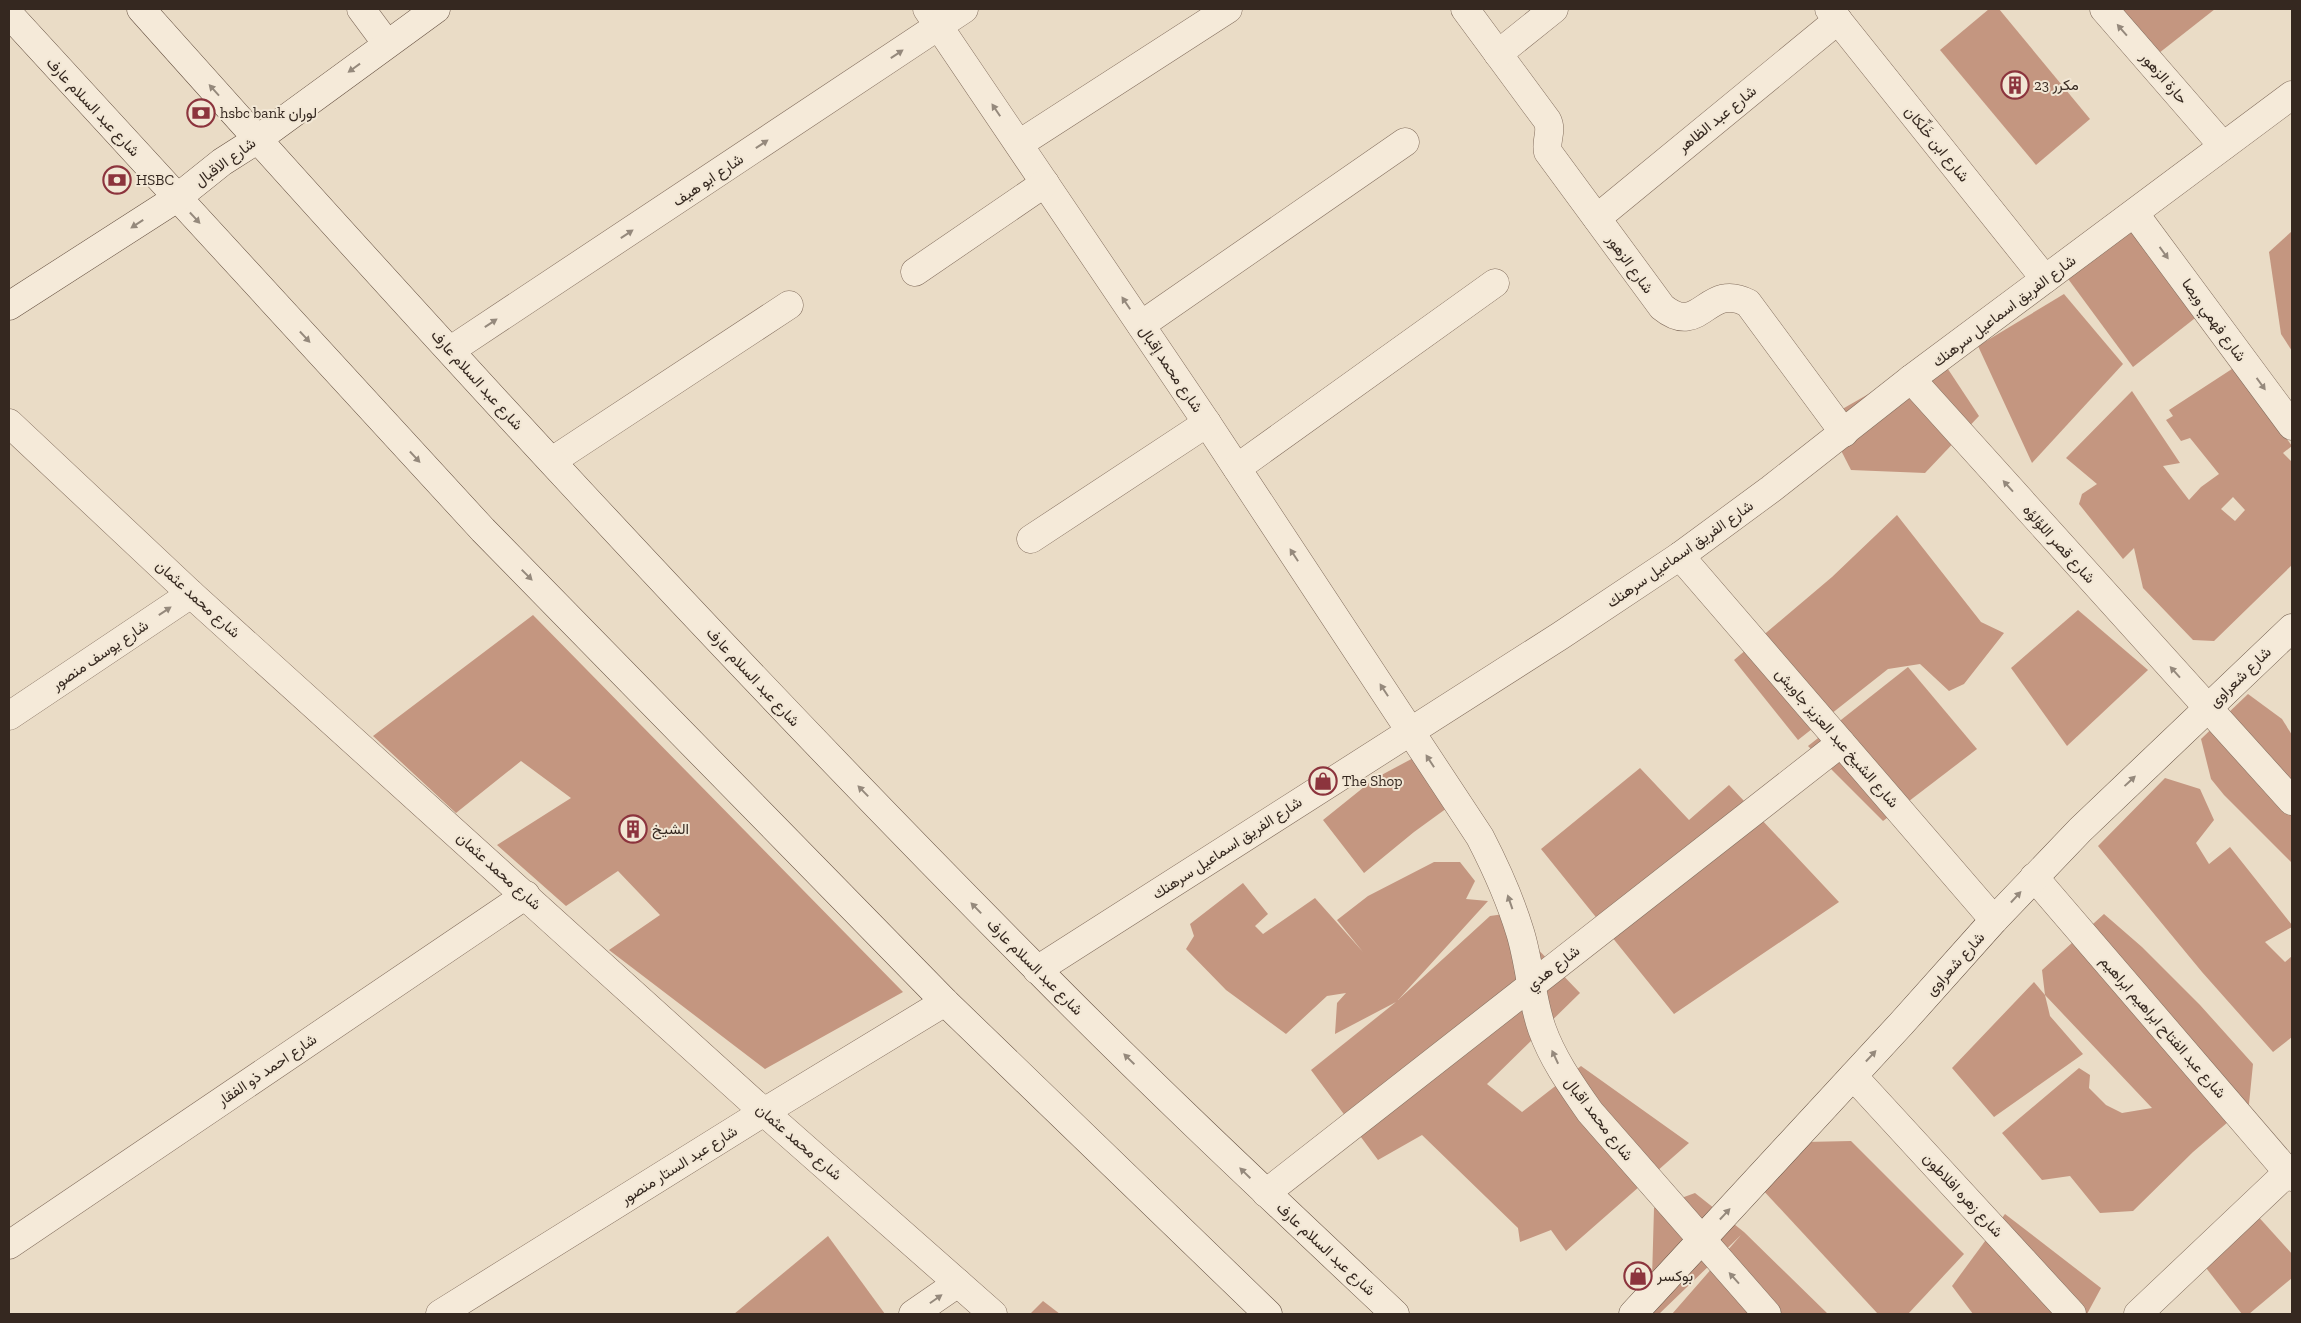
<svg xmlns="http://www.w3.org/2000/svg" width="2301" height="1323" font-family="'Zilla Slab',Vazirmatn,serif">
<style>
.building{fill:#c49680;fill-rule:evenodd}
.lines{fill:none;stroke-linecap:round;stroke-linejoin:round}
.street-casing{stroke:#836e5e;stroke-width:29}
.secondary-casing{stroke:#655041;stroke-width:29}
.street{stroke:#f5ead9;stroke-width:28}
.secondary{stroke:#f5ead9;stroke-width:28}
.oneway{fill:#95897c}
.labels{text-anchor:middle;stroke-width:4;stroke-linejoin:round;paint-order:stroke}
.street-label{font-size:15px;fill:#352820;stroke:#f2e7d5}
.poi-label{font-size:15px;fill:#352820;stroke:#f2e7d5;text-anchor:start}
</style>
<rect width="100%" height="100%" fill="#eadcc6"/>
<g class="building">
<polygon points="1989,9 1999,9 2090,119 2036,165 1940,50"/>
<polygon points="2113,9 2215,9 2154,57"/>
<polygon points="2131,226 2199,315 2133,367 2063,272"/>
<polygon points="2292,231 2292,351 2281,334 2269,252"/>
<polygon points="2064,294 2123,364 2032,463 1978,346"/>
<polygon points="1938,354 1979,416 1925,473 1851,470 1825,419"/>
<path d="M2235,367l57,79 -9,7 9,9v103l-78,76 -21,-1 -50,-52 -9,-40 -11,11 -44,-55 3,-10 15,-10 -31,-26 66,-67 48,72 -17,3 26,34 12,-13 18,-13 -29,-36 -9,3 -15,-21 7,-4 -4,-6zM2233,497l12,13 -10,11 -14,-12z"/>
<polygon points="1897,515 1981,622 2004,633 1964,684 1949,691 1920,664 1888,669 1798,740 1734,660 1832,577"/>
<polygon points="2078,610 2148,670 2067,746 2011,668"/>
<polygon points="533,615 903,992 765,1069 609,950 660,915 618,871 566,906 497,845 571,798 521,761 456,813 373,736"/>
<polygon points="1908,667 1977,749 1883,821 1808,746"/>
<polygon points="2248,694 2282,719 2292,735 2292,863 2224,795 2211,779 2201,739"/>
<polygon points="1417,756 1447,808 1414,832 1364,873 1323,820 1374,779"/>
<polygon points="1640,768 1689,820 1729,785 1839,902 1674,1014 1541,849"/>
<polygon points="2165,778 2200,789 2214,820 2196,843 2209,864 2230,847 2292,925 2292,927 2265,942 2285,962 2292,956 2292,1037 2273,1052 2202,972 2098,846"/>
<polygon points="1434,862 1460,862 1475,881 1466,899 1488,901 1398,1000 1490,916 1504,914 1580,993 1487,1084 1522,1112 1581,1066 1689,1143 1566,1251 1551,1230 1520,1242 1518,1228 1422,1135 1378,1160 1311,1070 1396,1002 1335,1034 1337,1003 1346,993 1327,996 1286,1034 1226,990 1186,949 1194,936 1190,924 1243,883 1268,914 1255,926 1263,934 1315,898 1363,952 1337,920 1368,896"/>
<polygon points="2104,914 2142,947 2200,1005 2253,1064 2249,1104 2193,1152 2133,1211 2100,1213 2070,1176 2042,1180 2002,1133 2079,1068 2090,1075 2089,1088 2106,1105 2122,1113 2152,1108 2045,995 2042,970"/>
<polygon points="2034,982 2045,995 2050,1016 2083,1054 1994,1117 1952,1068"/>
<polygon points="1851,1141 1964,1254 1908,1314 1878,1314 1761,1188 1805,1142"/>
<polygon points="1695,1193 1744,1232 1828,1314 1672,1314 1741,1235 1659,1314 1651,1314 1654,1208"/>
<polygon points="2255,1213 2292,1254 2292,1278 2249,1314 2242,1314 2203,1264"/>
<polygon points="2005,1214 2101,1288 2087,1314 1973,1314 1952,1286"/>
<polygon points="828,1236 885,1314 734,1314"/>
<polygon points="1043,1301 1060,1314 1030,1314"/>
</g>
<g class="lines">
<g class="street-casing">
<g id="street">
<polyline points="361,9 387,44"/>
<path d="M927,9l280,414 273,414c16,31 30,62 40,95 10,32 11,66 22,97 11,31 30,57 48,83l177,202"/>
<path d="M1465,9l82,111c6,11 -2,21 1,32l114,155c39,32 44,-26 86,-4l96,130"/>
<polyline points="1829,9 2045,279"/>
<polyline points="2104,9 2223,146"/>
<polyline points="1498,54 1554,9"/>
<polyline points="1019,144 1228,9"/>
<polyline points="2135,214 2292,426"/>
<polyline points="1597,218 1838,20"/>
<polyline points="915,272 1045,183"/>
<polyline points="1141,325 1405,142"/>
<polyline points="451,350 964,9"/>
<polyline points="1911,379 2292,801"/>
<polyline points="9,423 191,594 764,1112 993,1314"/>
<polyline points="552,461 789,305"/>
<polyline points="1237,468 1495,283"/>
<polyline points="1031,539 1207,423"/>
<polyline points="1680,556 1994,920"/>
<polyline points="9,716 191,594"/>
<polyline points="2034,877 2292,1177"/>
<polyline points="1037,970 1560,636 1680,556 1771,489 1911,379 2292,95"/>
<polyline points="1853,1076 2072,1314"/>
<polyline points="1266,1193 1841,743"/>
<polyline points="9,1245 526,895"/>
<polyline points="440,1314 764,1112 945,1002"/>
<polyline points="913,1314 958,1283"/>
<polyline points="2138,1314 2288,1172"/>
</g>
</g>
<g class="secondary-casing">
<g id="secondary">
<path d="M141,9c291,326 586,648 894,958 117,119 239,233 360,347"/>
<polyline points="9,14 483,530 945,1002 1268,1314"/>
<polyline points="9,306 177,198 222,162 258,139 436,9"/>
<polyline points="1633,1314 1901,1024 1994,920 2080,830 2292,628"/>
</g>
</g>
<use href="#street" class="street"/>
<use href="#secondary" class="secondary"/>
</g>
<defs><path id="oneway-solid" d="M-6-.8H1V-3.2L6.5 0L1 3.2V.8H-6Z" transform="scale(1.25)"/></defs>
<g class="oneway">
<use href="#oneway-solid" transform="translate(2122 30) rotate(-131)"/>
<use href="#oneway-solid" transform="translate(897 54) rotate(-34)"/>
<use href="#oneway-solid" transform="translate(354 68) rotate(144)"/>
<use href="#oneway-solid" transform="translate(214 90) rotate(-132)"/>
<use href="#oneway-solid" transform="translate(996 110) rotate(-124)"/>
<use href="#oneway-solid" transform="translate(762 144) rotate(-34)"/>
<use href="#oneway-solid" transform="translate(195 218) rotate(47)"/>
<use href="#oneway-solid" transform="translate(137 224) rotate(147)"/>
<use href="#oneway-solid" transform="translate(627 234) rotate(-34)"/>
<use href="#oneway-solid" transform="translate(2164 253) rotate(54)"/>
<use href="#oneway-solid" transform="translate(1126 303) rotate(-124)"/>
<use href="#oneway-solid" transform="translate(491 323) rotate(-34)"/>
<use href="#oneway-solid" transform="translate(305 337) rotate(47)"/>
<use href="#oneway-solid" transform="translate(2261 384) rotate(54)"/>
<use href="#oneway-solid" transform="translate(415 457) rotate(47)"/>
<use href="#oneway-solid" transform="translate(2008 486) rotate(-132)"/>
<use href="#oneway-solid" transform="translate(1294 555) rotate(-123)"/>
<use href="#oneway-solid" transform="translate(527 575) rotate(45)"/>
<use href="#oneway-solid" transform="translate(165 611) rotate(-34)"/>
<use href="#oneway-solid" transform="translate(2175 672) rotate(-132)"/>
<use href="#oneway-solid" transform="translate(1384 690) rotate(-123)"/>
<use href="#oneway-solid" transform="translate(1430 761) rotate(-123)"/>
<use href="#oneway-solid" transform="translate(2130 781) rotate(-43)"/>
<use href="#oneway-solid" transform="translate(863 791) rotate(-134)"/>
<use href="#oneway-solid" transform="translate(2016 897) rotate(-47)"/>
<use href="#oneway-solid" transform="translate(1510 902) rotate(-109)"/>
<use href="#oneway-solid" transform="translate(976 908) rotate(-134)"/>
<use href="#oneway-solid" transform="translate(1871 1056) rotate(-47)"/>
<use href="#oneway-solid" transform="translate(1555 1057) rotate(-115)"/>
<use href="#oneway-solid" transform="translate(1129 1059) rotate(-136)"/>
<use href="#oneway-solid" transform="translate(1245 1173) rotate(-136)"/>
<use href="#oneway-solid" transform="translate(1725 1214) rotate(-47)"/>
<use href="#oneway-solid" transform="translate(1734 1278) rotate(-132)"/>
<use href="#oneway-solid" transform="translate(936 1299) rotate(-35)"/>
</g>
<defs>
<g id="building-ring" transform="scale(1.4375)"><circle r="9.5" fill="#f2e7d5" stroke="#8c343d" stroke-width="1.5"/><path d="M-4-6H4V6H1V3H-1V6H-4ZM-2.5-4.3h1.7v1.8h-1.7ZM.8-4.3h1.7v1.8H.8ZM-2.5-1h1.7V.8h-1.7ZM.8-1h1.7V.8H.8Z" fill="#8c343d"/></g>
<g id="bank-ring" transform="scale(1.4375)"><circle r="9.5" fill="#f2e7d5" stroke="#8c343d" stroke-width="1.5"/><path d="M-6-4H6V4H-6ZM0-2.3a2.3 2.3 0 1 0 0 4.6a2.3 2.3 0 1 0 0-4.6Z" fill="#8c343d"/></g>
<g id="shop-ring" transform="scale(1.4375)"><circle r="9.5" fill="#f2e7d5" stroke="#8c343d" stroke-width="1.5"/><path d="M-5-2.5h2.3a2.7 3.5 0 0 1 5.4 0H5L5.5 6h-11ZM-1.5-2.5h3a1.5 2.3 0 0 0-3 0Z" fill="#8c343d"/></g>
</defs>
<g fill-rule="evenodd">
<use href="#building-ring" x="2015" y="85"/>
<use href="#bank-ring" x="201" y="113"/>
<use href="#bank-ring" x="117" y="180"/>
<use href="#shop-ring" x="1323" y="781"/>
<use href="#building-ring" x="633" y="829"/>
<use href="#shop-ring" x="1638" y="1276"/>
</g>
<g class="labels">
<g class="street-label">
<text transform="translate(2164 78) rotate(49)" y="5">حارة الزهور</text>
<text transform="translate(93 107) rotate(47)" y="5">شارع عبد السلام عارف</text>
<text transform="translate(1717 119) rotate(-39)" y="5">شارع عبد الظاهر</text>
<text transform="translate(1937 144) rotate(51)" y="5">شارع ابن خَلِّكان</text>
<text transform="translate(225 162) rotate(-36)" y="5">شارع الاقبال</text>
<text transform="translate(708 180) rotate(-34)" y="5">شارع ابو هيف</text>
<text transform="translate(1630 264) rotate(54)" y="5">شارع الزهور</text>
<text transform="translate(2004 311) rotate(-37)" y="5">شارع الفريق اسماعيل سرهنك</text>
<text transform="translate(2214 320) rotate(54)" y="5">شارع فهمي ويصا</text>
<text transform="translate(1171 369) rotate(56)" y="5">شارع محمد إقبال</text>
<text transform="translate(477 380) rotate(48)" y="5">شارع عبد السلام عارف</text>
<text transform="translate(2059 544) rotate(48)" y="5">شارع قصر اللؤلؤه</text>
<text transform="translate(1680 554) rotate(-35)" y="5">شارع الفريق اسماعيل سرهنك</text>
<text transform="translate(198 599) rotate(42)" y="5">شارع محمد عثمان</text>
<text transform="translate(100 655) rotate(-34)" y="5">شارع يوسف منصور</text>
<text transform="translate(753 677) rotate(47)" y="5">شارع عبد السلام عارف</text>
<text transform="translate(2240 677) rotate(-44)" y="5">شارع شعراوى</text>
<text transform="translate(1837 738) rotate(49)" y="5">شارع الشيخ عبد العزيز جاويش</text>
<text transform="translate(1227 848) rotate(-33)" y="5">شارع الفريق اسماعيل سرهنك</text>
<text transform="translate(499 871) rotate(42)" y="5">شارع محمد عثمان</text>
<text transform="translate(1955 964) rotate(-48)" y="5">شارع شعراوى</text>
<text transform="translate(1035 967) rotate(45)" y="5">شارع عبد السلام عارف</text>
<text transform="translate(1553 968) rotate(-38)" y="5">شارع هدي</text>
<text transform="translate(2163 1027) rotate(49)" y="5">شارع عبد الفتاح ابراهيم ابراهيم</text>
<text transform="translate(267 1070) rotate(-34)" y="5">شارع احمد ذو الفقار</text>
<text transform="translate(1599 1119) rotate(52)" y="5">شارع محمد اقبال</text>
<text transform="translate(799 1142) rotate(41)" y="5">شارع محمد عثمان</text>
<text transform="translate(679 1165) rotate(-32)" y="5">شارع عبد الستار منصور</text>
<text transform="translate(1963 1195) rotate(47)" y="5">شارع زهره افلاطون</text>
<text transform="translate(1326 1249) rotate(43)" y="5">شارع عبد السلام عارف</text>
</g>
<g class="poi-label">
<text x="2034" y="90">23 مكرر</text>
<text x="220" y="118">hsbc bank لوران</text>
<text x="136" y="185">HSBC</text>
<text x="1342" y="786">The Shop</text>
<text x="652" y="834">الشيخ</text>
<text x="1657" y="1281">بوكسر</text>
</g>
</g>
<rect width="2301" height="1323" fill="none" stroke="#352820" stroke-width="20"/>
</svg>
